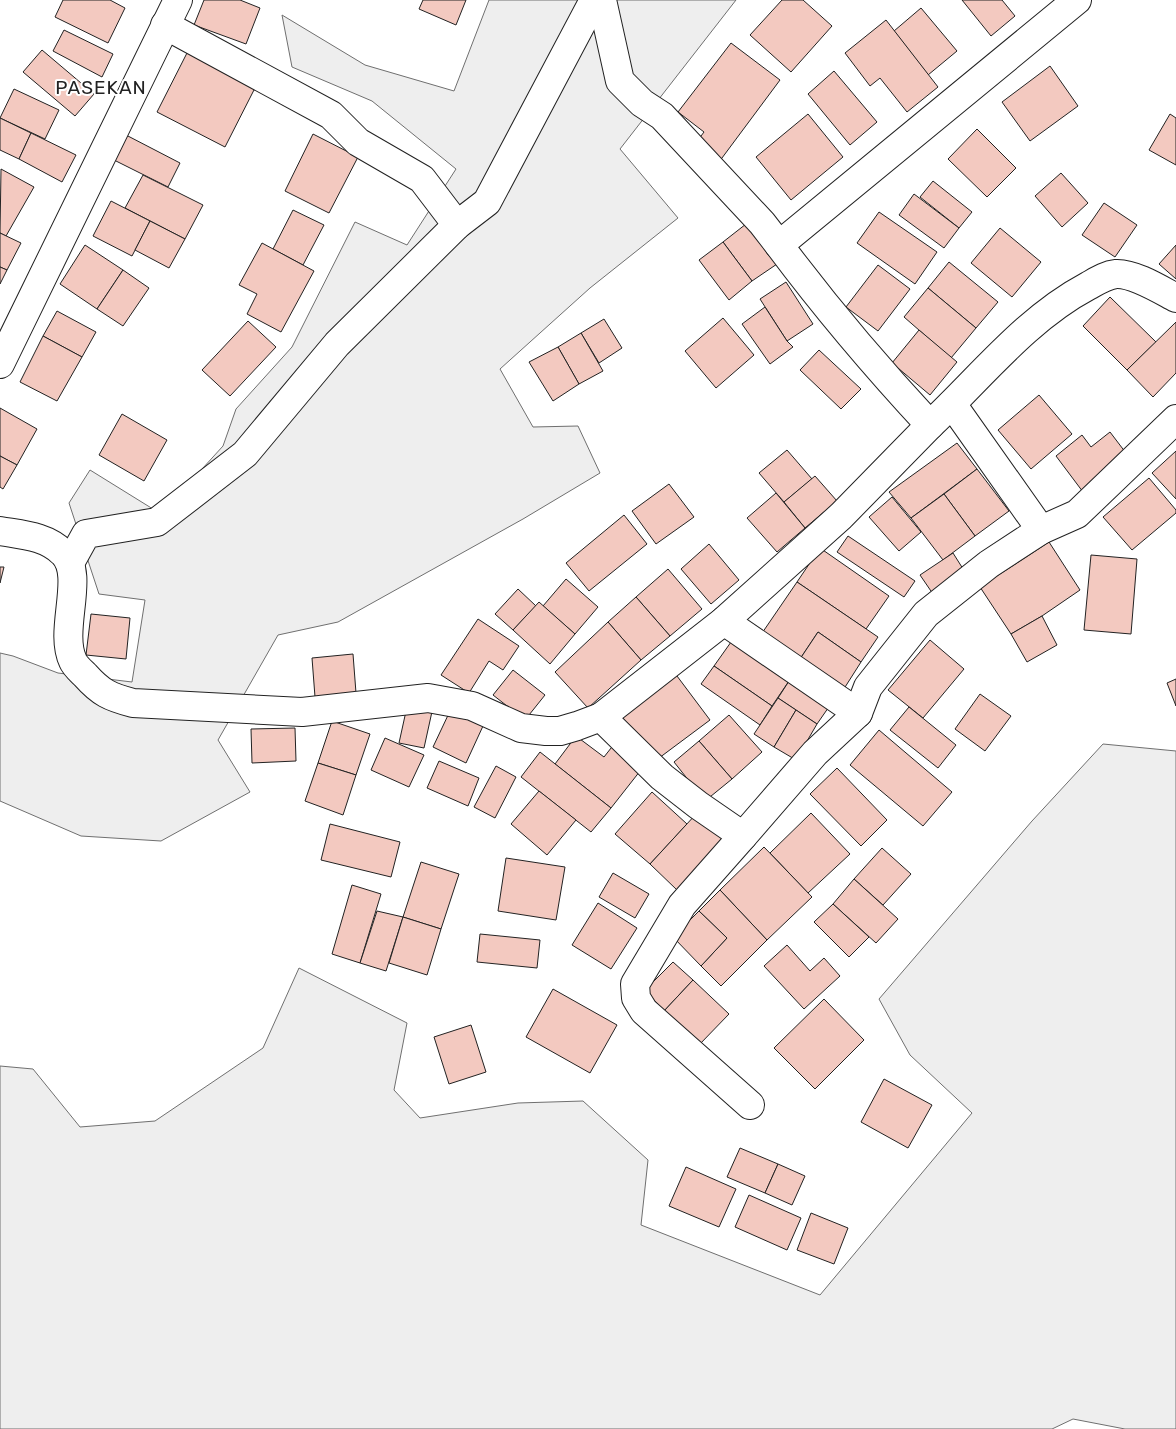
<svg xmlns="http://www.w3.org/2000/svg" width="1176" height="1429" font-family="Rubik,sans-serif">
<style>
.green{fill:#eee;stroke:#6f6f6f}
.building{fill:#f3c9c0;stroke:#222}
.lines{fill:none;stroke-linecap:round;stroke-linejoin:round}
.minor-casing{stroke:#222;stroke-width:30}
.minor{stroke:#fff;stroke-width:28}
.labels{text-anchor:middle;stroke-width:4;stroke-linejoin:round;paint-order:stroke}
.quarter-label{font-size:19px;letter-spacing:1px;fill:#222;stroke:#fff}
</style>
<rect width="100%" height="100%" fill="#fff"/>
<g class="green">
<polygon points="489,0 736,0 620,149 678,218 590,288 500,369 533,427 578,426 600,473 523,519 338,622 278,635 218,740 250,792 161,841 81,836 0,801 0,653 13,656 58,673 132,682 145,600 99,594 69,503 90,470 161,514 223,446 236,409 292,347 355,222 407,245 456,169 372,101 292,67 282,15 365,65 454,91"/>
<polygon points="1103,744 1176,751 1176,1429 1125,1429 1073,1419 1052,1429 0,1429 0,1066 33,1069 80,1127 155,1121 263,1048 299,968 407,1023 394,1090 420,1118 518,1103 583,1101 648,1160 641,1225 820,1295 972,1113 910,1055 879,999 1032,821"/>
</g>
<g class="building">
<polygon points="63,0 110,0 125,8 108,43 55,17"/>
<polygon points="204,0 240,0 260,8 246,44 194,25"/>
<polygon points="423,0 466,0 456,25 419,9"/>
<polygon points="782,0 803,0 832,26 791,72 750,35"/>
<polygon points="962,0 1002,0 1015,16 991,36"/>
<polygon points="921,8 957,51 928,75 894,31"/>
<polygon points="886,20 938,87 907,112 880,78 870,86 845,53"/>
<polygon points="64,30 113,54 102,77 53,51"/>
<polygon points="731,43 780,80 719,162 695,144 704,132 678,112"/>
<polygon points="42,50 94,94 75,116 23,72"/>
<polygon points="188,51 256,86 225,147 157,112"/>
<polygon points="1050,66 1078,106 1030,141 1002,102"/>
<polygon points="834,71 877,122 850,145 808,94"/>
<polygon points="14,89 59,110 45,139 0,118"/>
<polygon points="808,114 843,157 791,200 756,157"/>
<polygon points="1170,114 1176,118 1176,165 1149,150"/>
<polygon points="0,118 31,133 19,159 0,150"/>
<polygon points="977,129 1016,168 987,197 948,159"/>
<polygon points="31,133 76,155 62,182 19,159"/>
<polygon points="313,134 358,157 329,213 285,191"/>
<polygon points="126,135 180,163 168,187 114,160"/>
<polygon points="1,169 34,187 6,236 0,233"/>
<polygon points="1061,173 1088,203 1062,227 1035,196"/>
<polygon points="143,175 203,205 185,239 125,208"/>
<polygon points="933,181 972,212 959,228 920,197"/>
<polygon points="914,194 959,228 944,248 899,215"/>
<polygon points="111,201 150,221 132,256 93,236"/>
<polygon points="1104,203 1137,225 1115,257 1082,235"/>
<polygon points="293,210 324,225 303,265 273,249"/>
<polygon points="879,212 937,252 915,284 857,243"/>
<polygon points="150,221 185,239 169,268 135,250"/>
<polygon points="746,224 777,264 752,281 723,242"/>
<polygon points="1000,228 1041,262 1012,297 971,263"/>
<polygon points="0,233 21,243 7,270 0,267"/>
<polygon points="723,242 752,281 729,300 699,260"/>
<polygon points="262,243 314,271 281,332 247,314 257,294 239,285"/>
<polygon points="85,245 123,270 97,309 60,284"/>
<polygon points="1176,245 1176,279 1159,264"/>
<polygon points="949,262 998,302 976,328 928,288"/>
<polygon points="878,265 910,289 878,331 846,307"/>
<polygon points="0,267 7,270 0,284"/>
<polygon points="123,270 149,288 123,326 97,309"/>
<polygon points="786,282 813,324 787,341 760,299"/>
<polygon points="928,288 976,328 951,358 904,317"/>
<polygon points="1110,297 1156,342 1127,370 1083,326"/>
<polygon points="765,307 787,341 793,347 770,364 742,324"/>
<polygon points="57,311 96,332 82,357 43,336"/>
<polygon points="723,318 754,355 716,388 685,351"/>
<polygon points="604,319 622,348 599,363 581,333"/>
<polygon points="248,321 276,347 230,396 202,370"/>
<polygon points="1176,322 1176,373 1153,397 1127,370"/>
<polygon points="919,330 957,362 930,395 892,363"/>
<polygon points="581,333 603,371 579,384 558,347"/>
<polygon points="43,336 82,357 57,401 20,382"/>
<polygon points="558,347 579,384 553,401 529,362"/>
<polygon points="819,350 861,389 841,409 800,370"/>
<polygon points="1039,395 1072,434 1031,469 998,430"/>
<polygon points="0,408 37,429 17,465 0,456"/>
<polygon points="122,414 167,440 144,481 99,455"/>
<polygon points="1110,432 1129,457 1083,492 1056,456 1082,435 1091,447"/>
<polygon points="957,443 977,469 911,518 889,492"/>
<polygon points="787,450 812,479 784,502 759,473"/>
<polygon points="1176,451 1176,499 1152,473"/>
<polygon points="0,456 17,465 3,489 0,487"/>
<polygon points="977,469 1009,511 975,536 944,494"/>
<polygon points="815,476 837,501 805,528 784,502"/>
<polygon points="1149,478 1176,510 1176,513 1132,550 1103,517"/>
<polygon points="669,484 694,517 656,544 632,511"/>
<polygon points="776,493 805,528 777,552 747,518"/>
<polygon points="944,494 975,536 943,560 911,518"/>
<polygon points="892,497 921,532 899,551 869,517"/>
<polygon points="624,515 647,544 589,591 566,563"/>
<polygon points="848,536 915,581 904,597 837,552"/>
<polygon points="1049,542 1080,590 1042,616 1011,634 980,587"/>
<polygon points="709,544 739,580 711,604 681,569"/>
<polygon points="820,548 889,596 866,629 797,582"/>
<polygon points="953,553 965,572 933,594 920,575"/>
<polygon points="1091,555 1137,559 1131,634 1084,630"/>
<polygon points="0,567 4,567 0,583"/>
<polygon points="668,569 702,609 670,636 636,597"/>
<polygon points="566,579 598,607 575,634 543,606"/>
<polygon points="797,582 878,637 861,662 818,632 796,665 758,639"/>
<polygon points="518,589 536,606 513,630 495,614"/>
<polygon points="636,597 670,636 641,660 608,622"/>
<polygon points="539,602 575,634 550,664 513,630"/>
<polygon points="91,614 130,618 126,659 86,655"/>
<polygon points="1042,616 1057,645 1027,662 1011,634"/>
<polygon points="478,619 519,646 503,670 489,661 469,693 441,675"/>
<polygon points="608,622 641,660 588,708 555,672"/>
<polygon points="818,632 861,662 840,695 796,665"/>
<polygon points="736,635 793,675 772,706 714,666"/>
<polygon points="930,640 964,669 923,718 888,690"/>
<polygon points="353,654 356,693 315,697 312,658"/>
<polygon points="714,666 772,706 760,725 701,684"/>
<polygon points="671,668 710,720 655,761 616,709"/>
<polygon points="513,670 545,695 525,720 493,695"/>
<polygon points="793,675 833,701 817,724 778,698"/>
<polygon points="1176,679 1176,706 1167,683"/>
<polygon points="980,694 1011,716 985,751 955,729"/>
<polygon points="778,698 796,710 774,747 754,734"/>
<polygon points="408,702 433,707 424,748 399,743"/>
<polygon points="909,707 956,745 938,768 890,730"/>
<polygon points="796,710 817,724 796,760 774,747"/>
<polygon points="450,711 483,726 466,763 433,747"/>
<polygon points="729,715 762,752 732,779 699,741"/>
<polygon points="332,721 370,734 356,775 318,763"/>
<polygon points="295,728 296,761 252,763 251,729"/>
<polygon points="879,730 952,792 923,826 850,765"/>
<polygon points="576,736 604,757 615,743 644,766 611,808 555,764"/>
<polygon points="385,738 424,755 409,787 371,770"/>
<polygon points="699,741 732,779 705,801 674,762"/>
<polygon points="540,752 611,808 591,832 521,777"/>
<polygon points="439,761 479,778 468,806 427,788"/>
<polygon points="318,763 356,775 343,815 305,801"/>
<polygon points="496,766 516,777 495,818 474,807"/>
<polygon points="837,768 887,820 861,846 810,794"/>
<polygon points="539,791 576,820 547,855 511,824"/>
<polygon points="652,792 687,824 650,864 615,834"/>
<polygon points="697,813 725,839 677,890 650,864"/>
<polygon points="811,813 850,854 808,893 770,853"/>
<polygon points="330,824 400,842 391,877 321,860"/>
<polygon points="764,847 812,897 767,940 720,890"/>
<polygon points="882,848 911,874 883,905 854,879"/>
<polygon points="506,858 565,867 556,920 498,911"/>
<polygon points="421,862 459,874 441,929 403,917"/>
<polygon points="613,873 649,894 635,918 599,897"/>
<polygon points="854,879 898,919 876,943 833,904"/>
<polygon points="352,885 381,894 360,963 332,954"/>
<polygon points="720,890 767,940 721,986 701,966 727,938 699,911"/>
<polygon points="598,903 637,928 611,969 572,945"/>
<polygon points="833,904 869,937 849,957 814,922"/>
<polygon points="377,911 403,917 386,971 360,963"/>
<polygon points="699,911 727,938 701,966 673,937"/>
<polygon points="403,917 441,929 427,975 389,963"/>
<polygon points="480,934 540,940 537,968 477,962"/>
<polygon points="787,945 810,971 824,958 840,976 804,1009 764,966"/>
<polygon points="673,962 693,980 664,1011 645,990"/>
<polygon points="693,980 729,1014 699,1045 664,1011"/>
<polygon points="553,989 617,1025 590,1073 526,1037"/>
<polygon points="824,999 864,1040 815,1089 774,1048"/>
<polygon points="471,1025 486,1072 449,1084 434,1037"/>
<polygon points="884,1079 932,1105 908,1148 861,1122"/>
<polygon points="740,1148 778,1164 765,1193 727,1177"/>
<polygon points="778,1164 805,1176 792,1205 765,1193"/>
<polygon points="686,1167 736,1189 719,1227 669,1206"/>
<polygon points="749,1195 801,1218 787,1250 735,1227"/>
<polygon points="811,1213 848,1228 834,1264 797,1250"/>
</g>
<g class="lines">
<g class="minor-casing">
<g id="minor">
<polyline points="602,0 620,81 642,103 662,116 762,223 779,245"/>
<polyline points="165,25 331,115 358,142 422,179 457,225"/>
<polyline points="0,364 178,0"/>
<polyline points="952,404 1041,530"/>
<path d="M930,425c51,-48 96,-106 158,-139 9,-5 18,-11 28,-12 18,-1 45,16 60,24"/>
<path d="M0,531c23,4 46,5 63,22 23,22 -5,77 10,108 2,5 8,10 12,14 16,18 25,22 48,28l169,9 126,-14 44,8 49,22 25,3h14l17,-5 24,-9 123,-96 117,-105 89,-91c-53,-57 -104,-117 -151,-180l298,-245"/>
<polyline points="70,563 86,534 157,522 245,454 337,344 457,225 487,202 594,0"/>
<polyline points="724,621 858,713"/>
<polyline points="601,717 662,777 698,805 743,836 815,753 858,713 868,687 926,614 989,564 1041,530 1077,514 1176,419"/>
<polyline points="743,836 682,905 635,984 636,998 644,1011 750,1105"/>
</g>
</g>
<use href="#minor" class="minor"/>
</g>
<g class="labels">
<g class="quarter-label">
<text x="101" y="94">PASEKAN</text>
</g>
</g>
</svg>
